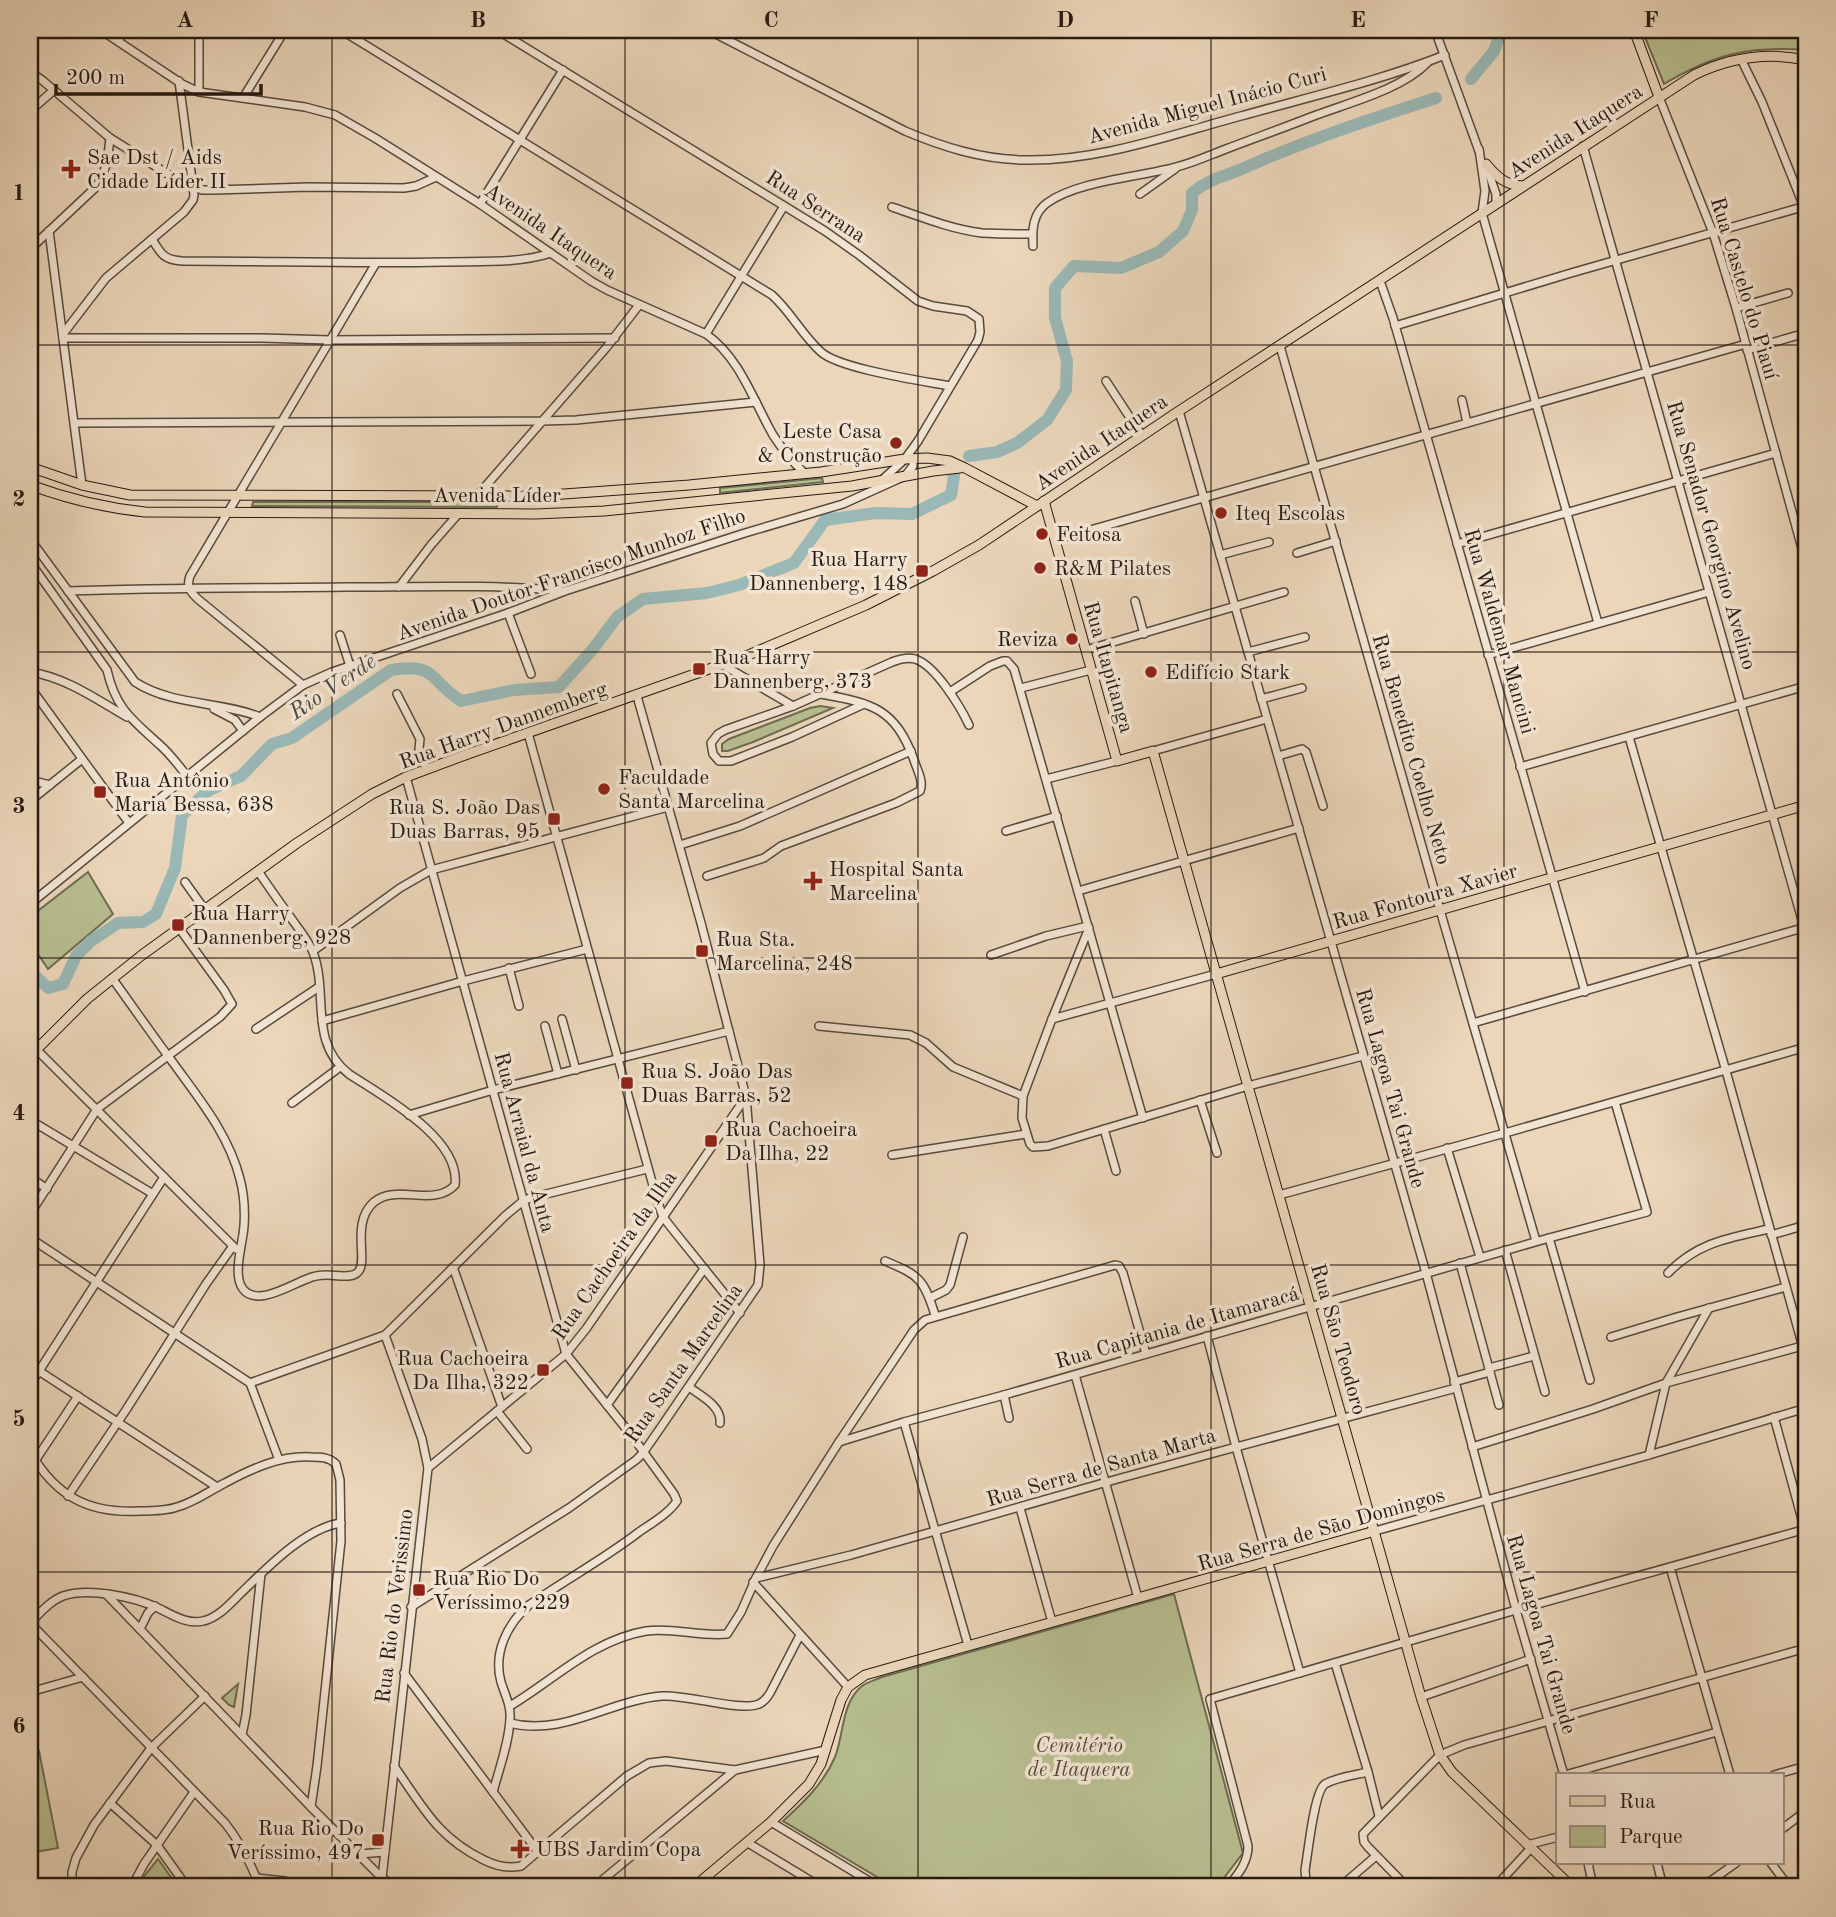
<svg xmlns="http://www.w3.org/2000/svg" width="1836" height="1917" font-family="'Old Standard TT',serif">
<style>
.green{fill:#b7be90;stroke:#6e6c52;stroke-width:2}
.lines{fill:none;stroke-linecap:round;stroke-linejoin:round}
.stream{stroke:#6b7975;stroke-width:2}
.river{stroke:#99b8b6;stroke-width:12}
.minor-casing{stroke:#57493d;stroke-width:10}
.major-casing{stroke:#261a13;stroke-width:11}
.minor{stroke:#f2e4d2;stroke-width:7}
.major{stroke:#ebd6ba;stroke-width:9}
.grid{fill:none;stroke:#261a13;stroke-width:2;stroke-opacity:0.55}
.poi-dot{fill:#8f2418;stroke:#f2e4d2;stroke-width:2.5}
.labels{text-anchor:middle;stroke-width:7;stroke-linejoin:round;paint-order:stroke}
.street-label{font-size:21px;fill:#261a13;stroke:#f2e4d2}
.poi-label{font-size:21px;fill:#261a13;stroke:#f2e4d2;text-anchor:start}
.park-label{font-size:21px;font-style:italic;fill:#524b38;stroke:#f2e4d2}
.water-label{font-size:23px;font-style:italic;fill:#484944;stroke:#f2e4d2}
.neatline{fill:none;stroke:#261a13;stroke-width:2.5}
.grid-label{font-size:23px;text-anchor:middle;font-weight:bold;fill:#261a13}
</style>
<rect width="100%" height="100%" fill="#ebd6ba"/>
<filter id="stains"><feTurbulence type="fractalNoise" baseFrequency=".00286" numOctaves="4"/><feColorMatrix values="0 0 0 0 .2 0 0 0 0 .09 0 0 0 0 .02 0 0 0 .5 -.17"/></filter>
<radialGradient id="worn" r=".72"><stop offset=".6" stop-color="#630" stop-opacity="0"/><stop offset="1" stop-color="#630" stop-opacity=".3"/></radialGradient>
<g class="green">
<path d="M1642,30h164v20c-57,-4 -92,4 -142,34z"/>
<polygon points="822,478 823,482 720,493 720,488"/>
<polygon points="253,502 498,502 497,507 252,506"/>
<polygon points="820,706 833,708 753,742 728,751 722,751 722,744 729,739 810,708"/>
<polygon points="88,872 113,914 48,969 30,942 30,917"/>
<path d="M1174,1594l69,259 -26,34h-323l-111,-66c20,-18 41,-38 52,-64 9,-22 6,-54 27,-71 5,-4 14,-6 20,-9z"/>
<polygon points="238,1684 234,1707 229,1705 222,1698"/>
<polygon points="39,1751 58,1848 30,1853 30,1754"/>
<polygon points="158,1859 178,1887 141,1887 143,1878"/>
</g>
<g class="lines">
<polyline class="stream" points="30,1553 34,1557"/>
<g class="river">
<polyline points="1471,79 1494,51 1502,30"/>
<path d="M969,456l28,-4 20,-9 30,-23 19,-30 1,-29 -12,-43v-30l19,-22 47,2 38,-16 24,-21 9,-21v-17c18,-15 32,-16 52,-25 63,-28 127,-49 192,-70"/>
<path d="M30,971l18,17 15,-4 13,-28 15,-15 27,-18 25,-1 13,-8 19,-46 7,-53 27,-25 32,-14 31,-32 20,-6 99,-68c45,-8 39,11 70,31l53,-11 45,-3 34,-38 24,-32 26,-18 64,-6 32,-8 55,-22 31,-43 50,-7 37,1 39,-19 3,-20"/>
</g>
<g class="minor-casing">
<g id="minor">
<polyline points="80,30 85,33"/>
<path d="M101,30l81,54 17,8 106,15 30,8 40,23 105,66 111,77 16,9 99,44c34,24 47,66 67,101 9,14 20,27 32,39"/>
<polyline points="199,30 199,92"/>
<path d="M341,30l431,265c19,17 30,40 49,57 19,17 102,29 129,34"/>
<polyline points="497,30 825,231 859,255 918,301 933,306 967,311 979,319 980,332 978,340 918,441 905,459 882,480"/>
<path d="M708,30l197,101c38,16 76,28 118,29 74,2 147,-25 218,-44 68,-19 138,-35 204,-61"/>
<polyline points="1435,30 1479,151"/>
<polyline points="118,40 125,30"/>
<polyline points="1741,59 1762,102 1804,207"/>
<polyline points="30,72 42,80 110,138 179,181 193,187 202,190 214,190 308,187 404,188 416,186 436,177"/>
<polyline points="1659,97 1713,233 1736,308 1806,563"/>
<polyline points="243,98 285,30"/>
<polyline points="30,111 54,90"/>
<polyline points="1583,146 1806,934"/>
<polyline points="1479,149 1485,191 1482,213 1598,623"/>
<polyline points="1487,168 1496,194 1496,204"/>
<polyline points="1140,194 1175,169"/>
<polyline points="480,204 563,70"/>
<path d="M892,207c29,10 59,22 90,26 17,1 33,1 50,1"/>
<polyline points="49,231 82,485"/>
<path d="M152,239c9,15 12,21 30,22 88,0 175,3 262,1 35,-1 73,2 107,-9"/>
<path d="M1033,246c-1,-17 0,-33 14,-43 30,-22 93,-26 129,-36 17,-4 34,-12 50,-18 29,-11 57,-21 85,-32 36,-14 90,-27 116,-54"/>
<path d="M30,249l65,-61c12,-16 13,-31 15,-50"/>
<polyline points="1380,281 1393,318 1585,992"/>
<polyline points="1736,308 1788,293"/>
<polyline points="1395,326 1571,273 1806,206"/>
<polyline points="63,334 106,278 184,212 193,200 194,195 179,81"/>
<polyline points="706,334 784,206"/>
<polyline points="63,338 262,338 330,340 615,338"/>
<polyline points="1280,346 1440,910 1536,1241"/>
<polyline points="1747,350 1802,334"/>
<polyline points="1106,381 1142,436"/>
<polyline points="1462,400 1467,423"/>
<polyline points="1179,411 1426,1273 1516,1610 1564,1775"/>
<polyline points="75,423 542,421 576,420 756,402"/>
<polyline points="477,496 606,348 639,305"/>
<path d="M30,539l105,143c37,24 86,19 125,35"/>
<polyline points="1055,540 1746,344"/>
<polyline points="1457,544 1776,453"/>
<polyline points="1297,553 1336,541"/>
<polyline points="1220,555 1269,542"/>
<path d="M30,562l77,108c9,40 26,50 54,76 10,9 18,20 26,30"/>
<polyline points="399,587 431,545 459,513"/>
<path d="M68,591c92,-3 185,-3 277,-4 73,0 147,-3 219,4"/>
<polyline points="1135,601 1144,634"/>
<polyline points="508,613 531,674"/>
<polyline points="340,635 350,666"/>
<polyline points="1086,650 1284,592"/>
<polyline points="1248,652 1305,637"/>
<polyline points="1488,655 1709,592"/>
<polyline points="723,665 793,706"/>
<path d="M30,672c35,5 66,27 97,45"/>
<path d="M303,685l-104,-85c-8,-7 -13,-13 -9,-24l186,-313"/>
<polyline points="30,687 129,823"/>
<polyline points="1021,688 1091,670"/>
<polyline points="950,692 990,666 1003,661 1007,661 1014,669 1143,1118"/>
<polyline points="397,694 420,739 419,749 427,769"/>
<polyline points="1261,699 1302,688"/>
<path d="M864,704l-72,33 -61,24h-12l-6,-7 -2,-11 7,-9 7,-4 68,-24 99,-44c8,-3 15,-5 23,-3 20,6 45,47 54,66"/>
<polyline points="214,709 235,720 243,731"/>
<polyline points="528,733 657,1200 663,1217 674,1231 740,1313"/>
<polyline points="1629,737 1726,1071 1806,1358"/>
<polyline points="1153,751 1267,719"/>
<polyline points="1278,756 1302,749 1306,752 1323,806"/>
<polyline points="1520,767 1806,686"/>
<path d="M406,777l160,577 66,82 42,58 3,7c-9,13 -25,22 -38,31 -35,27 -74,48 -110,73 -22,19 -36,48 -28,77 4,13 10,23 9,37 -1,24 -11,50 -17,73"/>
<polyline points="1046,779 1117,761"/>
<polyline points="30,780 50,785"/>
<polyline points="30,801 82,759"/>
<polyline points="1006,831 1057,816"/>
<polyline points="680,845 740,826 911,751"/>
<path d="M707,876l57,-18 17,-12 115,-43 24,-12c4,-10 -3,-21 -6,-31 -19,-52 -42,-57 -93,-66"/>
<polyline points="185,882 205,910"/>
<polyline points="1078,891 1299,828"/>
<polyline points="30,904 260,717 303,685 332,672 508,613 565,591 745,533 843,504 905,476 913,466 913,459"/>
<polyline points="1089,928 1052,1019 1023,1096 1022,1118 1030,1144 1033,1147 1048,1146 1248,1086 1363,1056"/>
<polyline points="313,951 400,888 431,870 668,807"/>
<polyline points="991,955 1046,936 1088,926"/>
<polyline points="509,968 519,1006"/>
<path d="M112,978c21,29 41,58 62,86 26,36 55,71 66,115 4,15 5,32 4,47 -1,17 -12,49 -1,63 14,18 47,-4 64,-10 6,-3 13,-4 20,-4 9,0 25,4 31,-3 11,-11 -8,-49 16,-70 23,-19 60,6 81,-17 6,-47 -73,-89 -106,-111 -41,-32 -20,-80 -36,-122 -4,-9 -11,-19 -17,-27 -13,-18 -26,-36 -38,-54"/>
<polyline points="562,1019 576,1070"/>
<polyline points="1052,1019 1216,974"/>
<polyline points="322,1021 463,981 587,949"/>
<polyline points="1473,1023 1806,927"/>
<polyline points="545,1026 558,1074"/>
<polyline points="819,1026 910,1035 926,1043 953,1067 1023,1096"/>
<polyline points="256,1029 319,987"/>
<polyline points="36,1049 236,1249"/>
<polyline points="1200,1100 1217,1153"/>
<polyline points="292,1103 340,1067"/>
<polyline points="409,1115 493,1090 729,1031"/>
<polyline points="30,1120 153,1194"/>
<polyline points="1104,1129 1116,1171"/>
<polyline points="1447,1148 1480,1257"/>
<polyline points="892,1155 1026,1134"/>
<polyline points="30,1177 47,1189"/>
<polyline points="1279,1195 1505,1133 1806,1047"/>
<polyline points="30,1214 97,1109 220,1017 232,1004 224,990 179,928"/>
<polyline points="1771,1235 1806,1225"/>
<polyline points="30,1238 250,1383 279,1460"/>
<polyline points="1549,1238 1590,1380"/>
<polyline points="1505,1250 1545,1392"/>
<path d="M885,1261c34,14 39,18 50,54"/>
<polyline points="1460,1263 1499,1405"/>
<polyline points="453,1267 502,1407"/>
<path d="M1668,1273c30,-31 61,-35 101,-44"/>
<polyline points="930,1298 946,1290 950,1285 963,1237"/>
<polyline points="1207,1336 1236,1447 1300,1673"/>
<polyline points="1611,1337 1677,1317 1786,1287"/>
<polyline points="1489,1368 1534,1356"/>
<polyline points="39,1371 217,1487"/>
<polyline points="1075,1375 1138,1598"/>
<polyline points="1454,1382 1490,1372"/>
<polyline points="250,1383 385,1335 505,1216 523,1201 530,1198 647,1169"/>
<polyline points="30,1385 164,1177"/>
<path d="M689,1387c12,9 33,19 31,36"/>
<polyline points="1004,1395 1009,1418"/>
<polyline points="607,1405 704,1269"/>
<polyline points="497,1411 527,1449"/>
<polyline points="1774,1417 1806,1534"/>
<polyline points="904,1422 968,1645"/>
<polyline points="839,1442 904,1422 1004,1395 1549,1238 1647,1212 1615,1102"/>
<polyline points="1472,1447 1593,1409 1666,1383 1806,1345"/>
<path d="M30,1452c26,44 58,62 110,59 12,0 26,0 37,-4 18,-5 32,-16 48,-24 26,-14 56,-28 86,-26 9,0 18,0 25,7l4,16 1,61 -24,225 -6,41"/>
<polyline points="1649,1455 1666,1383 1709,1308"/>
<polyline points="35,1461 78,1396"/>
<polyline points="428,1468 566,1354 586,1329 746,1097"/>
<polyline points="68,1496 126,1410 206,1284 233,1246"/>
<polyline points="1020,1508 1052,1622"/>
<polyline points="1375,1531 1649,1455 1806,1408"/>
<polyline points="1670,1567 1730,1775"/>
<polyline points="756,1578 851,1555 1121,1478 1456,1388"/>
<polyline points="753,1582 848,1687"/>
<polyline points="106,1594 311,1807 381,1877 395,1887"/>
<polyline points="411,1607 569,1508 636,1460 643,1453 659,1430 758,1285 760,1265 746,1097 701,923 637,696"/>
<path d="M30,1623c10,-10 20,-22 33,-27 24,-9 72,1 95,12 13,6 29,17 45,13 15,-3 28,-18 38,-28 26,-25 64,-65 100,-70"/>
<path d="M30,1623l195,200c16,20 26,41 35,64"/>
<polyline points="140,1629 148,1613 155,1606"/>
<polyline points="1335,1663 1368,1772 1379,1816"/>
<polyline points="404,1673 538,1852"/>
<polyline points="30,1692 83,1677"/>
<polyline points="1421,1697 1531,1659"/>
<path d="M510,1706c45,-27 83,-66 136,-75 27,-4 54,6 81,3l14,-22 15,-34 17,-32 66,-104 75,-112 11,-10 190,-55 4,1 4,7 23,81"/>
<path d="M510,1723c53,14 100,-23 152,-27 24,-2 79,16 97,8 5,-2 8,-6 11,-11l30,-58"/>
<polyline points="242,1735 246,1715 261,1574"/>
<path d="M394,1766c29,41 43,71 90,94 12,6 23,9 37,6l106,-90 22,-13 17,-2 69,9"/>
<polyline points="1565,1775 1717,1732"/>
<polyline points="1774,1775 1806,1766"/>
<polyline points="110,1803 157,1845 187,1887"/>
<polyline points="771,1822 879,1887"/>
<polyline points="1782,1829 1806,1811"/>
<polyline points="748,1843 821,1887"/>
<polyline points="1527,1845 1558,1837"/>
<polyline points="359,1854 385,1852"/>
<polyline points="1588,1863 1593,1887"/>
<polyline points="1657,1863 1663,1887"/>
<polyline points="1771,1863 1789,1887"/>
<polyline points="256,1878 285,1881 295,1887"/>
<polyline points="705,1879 722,1887"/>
<polyline points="1496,1886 1531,1848"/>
<polyline points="72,1887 72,1872 76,1858 94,1825 151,1748 205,1696"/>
<polyline points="134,1887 136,1879 144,1864 194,1792"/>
<polyline points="381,1887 428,1468 422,1439 385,1335"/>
<polyline points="594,1887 735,1770 826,1750"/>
<path d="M1228,1887c10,-13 20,-24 20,-41l-38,-147 306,-89 290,-81"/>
<path d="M1309,1887l-3,-6 -1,-11c3,-16 9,-79 20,-86 12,-7 30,-9 43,-12"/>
<polyline points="1340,1887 1376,1856"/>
<polyline points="1407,1887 1368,1847 1364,1842 1363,1834 1440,1755 1464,1745 1806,1648"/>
<polyline points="1702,1887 1736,1863"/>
</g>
</g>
<g class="major-casing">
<g id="major">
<polyline points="1634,30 1659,97"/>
<path d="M1486,164c11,13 19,21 37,22"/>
<polyline points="30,467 82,485 130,495 536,496 689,485 821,472 905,459 927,458 950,461 965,468 1037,506"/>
<path d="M30,485c38,14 75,23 115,27l391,2 68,-3 248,-25 81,-15 27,-3"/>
<polyline points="1044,501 1117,761 1153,751 1421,1697 1440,1755 1452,1772 1572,1887"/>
<polyline points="1216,974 1806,805"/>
<path d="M30,1056l57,-57 55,-44 155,-112 75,-49 34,-17 59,-22 281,-99 120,-51 67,-34 46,-26 200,-134 515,-336c35,-17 74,-23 112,-15"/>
<polyline points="694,1887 771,1822 809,1784 821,1764 841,1700 848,1687 865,1675 1375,1531"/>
</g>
</g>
<use href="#minor" class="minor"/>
<use href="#major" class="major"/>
</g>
<path class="grid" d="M332,30v1857M625,30v1857M918,30v1857M1211,30v1857M1504,30v1857M30,345h1776M30,652h1776M30,958h1776M30,1265h1776M30,1572h1776"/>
<g class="poi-dot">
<path d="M67.5 158.5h7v7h7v7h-7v7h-7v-7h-7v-7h7z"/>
<circle cx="896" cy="443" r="7"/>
<circle cx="1221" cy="513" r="7"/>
<circle cx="1042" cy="534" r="7"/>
<circle cx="1040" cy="568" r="7"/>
<rect x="915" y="564" width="14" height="14" rx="3.5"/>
<circle cx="1072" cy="639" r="7"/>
<rect x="692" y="662" width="14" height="14" rx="3.5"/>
<circle cx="1151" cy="672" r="7"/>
<circle cx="604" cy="789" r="7"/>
<rect x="93" y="785" width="14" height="14" rx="3.5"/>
<rect x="547" y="812" width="14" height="14" rx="3.5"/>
<path d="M809.5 870.5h7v7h7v7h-7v7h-7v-7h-7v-7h7z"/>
<rect x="171" y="918" width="14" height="14" rx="3.5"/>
<rect x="695" y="944" width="14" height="14" rx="3.5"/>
<rect x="620" y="1076" width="14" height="14" rx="3.5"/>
<rect x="704" y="1134" width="14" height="14" rx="3.5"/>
<rect x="536" y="1363" width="14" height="14" rx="3.5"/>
<rect x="412" y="1583" width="14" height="14" rx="3.5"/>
<rect x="371" y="1833" width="14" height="14" rx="3.5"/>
<path d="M516.5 1838.5h7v7h7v7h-7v7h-7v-7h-7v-7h7z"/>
</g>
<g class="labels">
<g class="street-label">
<text transform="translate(1207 105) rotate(-15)" y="7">Avenida Miguel Inácio Curi</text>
<text transform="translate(1575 131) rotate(-33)" y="7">Avenida Itaquera</text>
<text transform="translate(816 206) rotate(33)" y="7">Rua Serrana</text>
<text transform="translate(551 231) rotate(34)" y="7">Avenida Itaquera</text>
<text transform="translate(1745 288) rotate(73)" y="7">Rua Castelo do Piauí</text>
<text transform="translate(1101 442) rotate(-34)" y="7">Avenida Itaquera</text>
<text x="497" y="502">Avenida Líder</text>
<text transform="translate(1712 535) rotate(74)" y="7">Rua Senador Georgino Avelino</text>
<text transform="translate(571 574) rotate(-19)" y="7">Avenida Doutor Francisco Munhoz Filho</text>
<text transform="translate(1500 631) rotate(74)" y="7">Rua Waldemar Mancini</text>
<text transform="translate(1109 667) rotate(74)" y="7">Rua Itapitanga</text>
<text transform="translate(503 725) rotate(-20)" y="7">Rua Harry Dannemberg</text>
<text transform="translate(1412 749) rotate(74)" y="7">Rua Benedito Coelho Neto</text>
<text transform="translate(1425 896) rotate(-16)" y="7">Rua Fontoura Xavier</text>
<text transform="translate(1391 1088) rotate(74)" y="7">Rua Lagoa Tai Grande</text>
<text transform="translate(525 1142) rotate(75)" y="7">Rua Arraial da Anta</text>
<text transform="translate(614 1255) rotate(-55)" y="7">Rua Cachoeira da Ilha</text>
<text transform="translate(1177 1327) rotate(-16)" y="7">Rua Capitania de Itamaracá</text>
<text transform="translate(1339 1339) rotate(74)" y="7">Rua São Teodoro</text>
<text transform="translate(683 1363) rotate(-55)" y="7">Rua Santa Marcelina</text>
<text transform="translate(1101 1467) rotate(-16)" y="7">Rua Serra de Santa Marta</text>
<text transform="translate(1321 1529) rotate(-16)" y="7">Rua Serra de São Domingos</text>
<text transform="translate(394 1606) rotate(-83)" y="7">Rua Rio do Verissimo</text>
<text transform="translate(1542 1634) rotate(74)" y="7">Rua Lagoa Tai Grande</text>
</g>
<g class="poi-label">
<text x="87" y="164">Sae Dst / Aids<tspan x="87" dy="24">Cidade Líder II</tspan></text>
<text x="882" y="438" text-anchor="end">Leste Casa<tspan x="882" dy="24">&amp; Construção</tspan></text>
<text x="1235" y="520">Iteq Escolas</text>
<text x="1056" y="541">Feitosa</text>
<text x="908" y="566" text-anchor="end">Rua Harry<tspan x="908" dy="24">Dannenberg, 148</tspan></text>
<text x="1054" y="575">R&amp;M Pilates</text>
<text x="1058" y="646" text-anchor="end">Reviza</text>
<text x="713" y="664">Rua Harry<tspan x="713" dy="24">Dannenberg, 373</tspan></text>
<text x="1165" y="679">Edifício Stark</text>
<text x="618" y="784">Faculdade<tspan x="618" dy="24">Santa Marcelina</tspan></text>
<text x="114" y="787">Rua Antônio<tspan x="114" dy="24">Maria Bessa, 638</tspan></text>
<text x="540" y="814" text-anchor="end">Rua S. João Das<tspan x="540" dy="24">Duas Barras, 95</tspan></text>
<text x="829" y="876">Hospital Santa<tspan x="829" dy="24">Marcelina</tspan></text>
<text x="192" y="920">Rua Harry<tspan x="192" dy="24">Dannenberg, 928</tspan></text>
<text x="716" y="946">Rua Sta.<tspan x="716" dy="24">Marcelina, 248</tspan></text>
<text x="641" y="1078">Rua S. João Das<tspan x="641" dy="24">Duas Barras, 52</tspan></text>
<text x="725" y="1136">Rua Cachoeira<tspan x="725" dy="24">Da Ilha, 22</tspan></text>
<text x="529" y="1365" text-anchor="end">Rua Cachoeira<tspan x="529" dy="24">Da Ilha, 322</tspan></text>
<text x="433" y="1585">Rua Rio Do<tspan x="433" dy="24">Veríssimo, 229</tspan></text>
<text x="364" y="1835" text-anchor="end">Rua Rio Do<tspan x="364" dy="24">Veríssimo, 497</tspan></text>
<text x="536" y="1856">UBS Jardim Copa</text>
</g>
<g class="park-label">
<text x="1079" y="1752">Cemitério<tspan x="1079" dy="24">de Itaquera</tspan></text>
</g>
<g class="water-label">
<text transform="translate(332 686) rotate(-34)" y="8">Rio Verde</text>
</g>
</g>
<rect width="1836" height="1917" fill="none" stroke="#ebd6ba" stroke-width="77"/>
<rect x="1556" y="1773" width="228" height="91" fill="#f2e4d2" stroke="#a09386" stroke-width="2"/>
<rect x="1570" y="1796" width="35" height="10" fill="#ebd6ba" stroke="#a09386" stroke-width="2"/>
<text x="1619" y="1808" font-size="21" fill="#261a13">Rua</text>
<rect x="1570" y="1826" width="35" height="21" fill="#b7be90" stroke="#a09386" stroke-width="2"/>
<text x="1619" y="1843" font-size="21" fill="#261a13">Parque</text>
<path d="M56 84v10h205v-10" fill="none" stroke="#261a13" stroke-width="3.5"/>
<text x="66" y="84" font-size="21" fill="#261a13" stroke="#f2e4d2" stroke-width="5" paint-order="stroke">200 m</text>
<rect x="38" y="38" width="1760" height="1840" class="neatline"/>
<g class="grid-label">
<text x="185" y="27">A</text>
<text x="478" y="27">B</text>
<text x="771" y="27">C</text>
<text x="1065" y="27">D</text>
<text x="1358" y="27">E</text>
<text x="1651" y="27">F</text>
<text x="19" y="200">1</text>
<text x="19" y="506">2</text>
<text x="19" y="813">3</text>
<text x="19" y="1120">4</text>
<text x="19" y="1426">5</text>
<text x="19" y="1733">6</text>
</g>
<rect width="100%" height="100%" filter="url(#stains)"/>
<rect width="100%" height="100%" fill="url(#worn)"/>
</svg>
